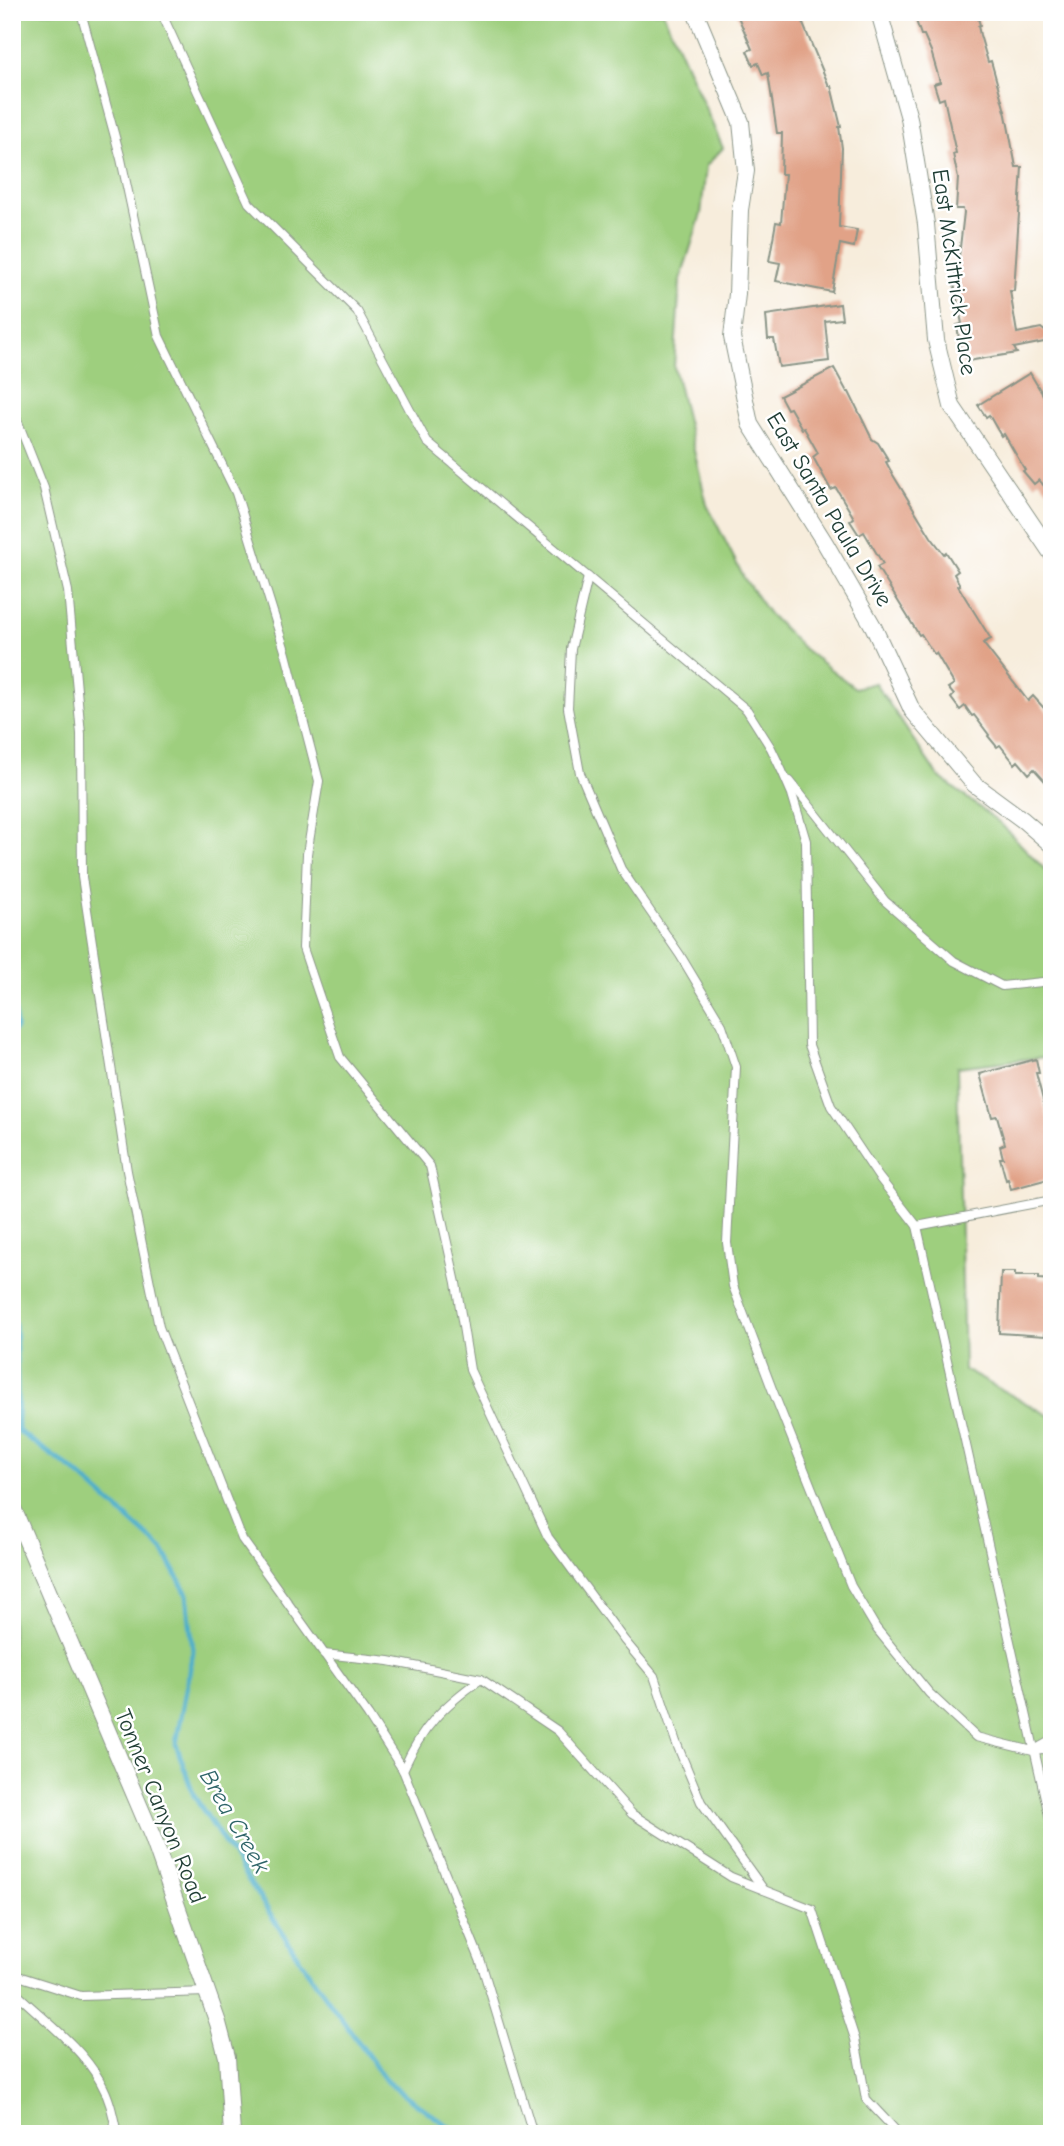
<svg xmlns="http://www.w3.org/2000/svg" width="1064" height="2146" font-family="'Comic Neue',sans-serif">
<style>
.green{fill:#9ecf7e;stroke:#5e8659;stroke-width:2}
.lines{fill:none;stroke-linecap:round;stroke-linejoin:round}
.stream{stroke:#4caecb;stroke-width:5}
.building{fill:#e1a287}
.lane-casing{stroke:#8b9588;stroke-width:10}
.street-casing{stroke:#8b9588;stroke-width:18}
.lane{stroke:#fff;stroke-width:8}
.street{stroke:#fff;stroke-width:16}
.labels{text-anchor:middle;stroke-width:5;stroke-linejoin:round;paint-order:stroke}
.street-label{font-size:23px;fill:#1f3d34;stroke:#fff}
.water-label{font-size:24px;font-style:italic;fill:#2f6569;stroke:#fff}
</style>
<rect width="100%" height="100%" fill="#fff"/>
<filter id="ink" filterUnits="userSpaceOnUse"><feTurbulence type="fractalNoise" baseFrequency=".0143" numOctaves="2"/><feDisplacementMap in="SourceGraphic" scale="14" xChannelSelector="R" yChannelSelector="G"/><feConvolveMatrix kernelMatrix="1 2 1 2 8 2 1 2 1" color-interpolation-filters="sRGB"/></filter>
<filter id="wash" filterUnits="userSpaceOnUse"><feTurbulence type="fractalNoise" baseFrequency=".00686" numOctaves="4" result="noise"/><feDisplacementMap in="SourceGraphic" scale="28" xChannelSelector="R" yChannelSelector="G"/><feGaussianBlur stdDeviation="1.57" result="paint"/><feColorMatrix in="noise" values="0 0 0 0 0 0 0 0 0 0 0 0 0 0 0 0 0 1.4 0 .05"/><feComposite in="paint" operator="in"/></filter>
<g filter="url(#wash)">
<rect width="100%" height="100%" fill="#f7eddc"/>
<polygon class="green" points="12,12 663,12 723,148 706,166 701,214 680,281 674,367 707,505 744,578 769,614 804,649 855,688 875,683 938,776 1000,823 1052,877 1052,1056 957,1067 964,1370 1052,1417 1052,2134 12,2134"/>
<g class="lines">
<g class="stream">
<polyline points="12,986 16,1028 12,1032"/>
<polyline points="12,1317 15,1326 18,1431 77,1473 163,1550 187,1594 193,1651 176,1744 194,1796 302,1963 387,2082 459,2134"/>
</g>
</g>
<g id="blocks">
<g class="building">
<polygon points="736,12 798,12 829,86 831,86 841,127 839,127 842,148 839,227 857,230 854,247 840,244 832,292 776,281 780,263 769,261 776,222 781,223 785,174 781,174 782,133 777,133 768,73 763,75 758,63 753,65 747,51 752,49"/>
<polygon points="913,12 976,12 980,25 978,26 980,35 988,62 991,61 1006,115 1016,167 1022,167 1014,291 1010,291 1017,333 1041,328 1046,332 1047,337 1044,342 1014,348 1017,353 967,361 965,352 961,353 957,325 962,324 954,283 955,274 957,274 964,212 963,209 956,209 958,178 953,154 956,153 944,98 939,100 934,84 940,82 931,51 924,35 921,35"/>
<polygon points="840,304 842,319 825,321 829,361 779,367 774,339 768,339 766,315"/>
<polygon points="834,368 847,392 849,392 872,439 878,443 889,461 886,462 893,475 931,537 944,554 946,552 958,571 954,574 960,585 958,586 991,639 983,643 1028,701 1033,696 1052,717 1052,789 1034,769 1029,774 1018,761 1015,764 1000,745 997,747 988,736 989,735 974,715 972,716 965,706 960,710 951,698 954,695 948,688 954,684 936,653 934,654 921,634 919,635 877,567 883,564 864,532 859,535 850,521 854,518 836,488 831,490 813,457 818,453 804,428 802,429 790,408 787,409 780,396"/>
<polygon points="1030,373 1052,410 1052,495 1039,480 1034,484 1023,471 1025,470 1004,434 1001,436 989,415 986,417 978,405"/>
<polygon points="1036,1059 1039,1073 1036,1073 1052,1135 1052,1178 1011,1189 1008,1179 1006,1180 1000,1158 1003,1158 1000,1146 1005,1144 997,1116 992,1117 980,1074"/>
<polygon points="1001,1272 1015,1272 1015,1276 1039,1276 1039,1279 1052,1280 1052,1334 1045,1334 1045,1336 999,1333"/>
</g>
</g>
</g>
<g filter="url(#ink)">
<use href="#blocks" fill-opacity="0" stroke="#8b9588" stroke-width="2"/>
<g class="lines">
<g class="lane-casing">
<g id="lane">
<polyline points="81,12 121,159 159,336 236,493 286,654 319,781 307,854 303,948 340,1057 430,1166 456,1283 470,1370 548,1537 624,1640 654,1676 676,1742 701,1802 764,1890"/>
<polyline points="161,12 249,203 357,311 427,442 747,710 771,748 782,771 792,794 806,841 809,1045 831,1106 878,1176 917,1226 1052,1829"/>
<polyline points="12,407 44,488 68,591 81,734 82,877 127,1171 159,1327 242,1539 368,1715 403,1770 481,1962 533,2134"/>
<polyline points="588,577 571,649 568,708 580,773 621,869 680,955 722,1025 736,1067 727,1243 733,1286 772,1389 851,1586 876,1628 929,1693 976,1737 1033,1751 1052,1749"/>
<polyline points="790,781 885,901 954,961 1002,986 1052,981"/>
<polyline points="1048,1098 1052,1097"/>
<polyline points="917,1226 1047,1201"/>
<polyline points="324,1654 389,1661 481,1679 558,1731 632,1814 731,1877 812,1909 855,2039 866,2099 899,2134"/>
<polyline points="1036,1749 1052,1740"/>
<path d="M403,1770c19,-43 40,-64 78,-91"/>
<polyline points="12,1974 81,1996 207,1992"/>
<path d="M12,1989c29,29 68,56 88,92 10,17 13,34 17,53"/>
</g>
</g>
<g class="street-casing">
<g id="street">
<polyline points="695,12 741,122 746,171 740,210 737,294 732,337 750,424 825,543 873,626 912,710 974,784 1023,820 1052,845"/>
<polyline points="879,12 909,118 926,224 936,340 952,406 1052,554"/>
<polyline points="12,1506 153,1838 218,2023 227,2057 232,2134"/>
</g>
</g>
<use href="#lane" class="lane"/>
<use href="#street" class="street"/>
</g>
</g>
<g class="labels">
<g class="street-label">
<text transform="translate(955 272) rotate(82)" y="8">East McKittrick Place</text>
<text transform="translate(830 509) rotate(59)" y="8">East Santa Paula Drive</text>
<text transform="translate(161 1806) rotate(68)" y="8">Tonner Canyon Road</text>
</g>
<g class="water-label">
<text transform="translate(235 1821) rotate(60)" y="8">Brea Creek</text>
</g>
</g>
<rect width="1064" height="2146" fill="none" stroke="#fff" stroke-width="42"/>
</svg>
